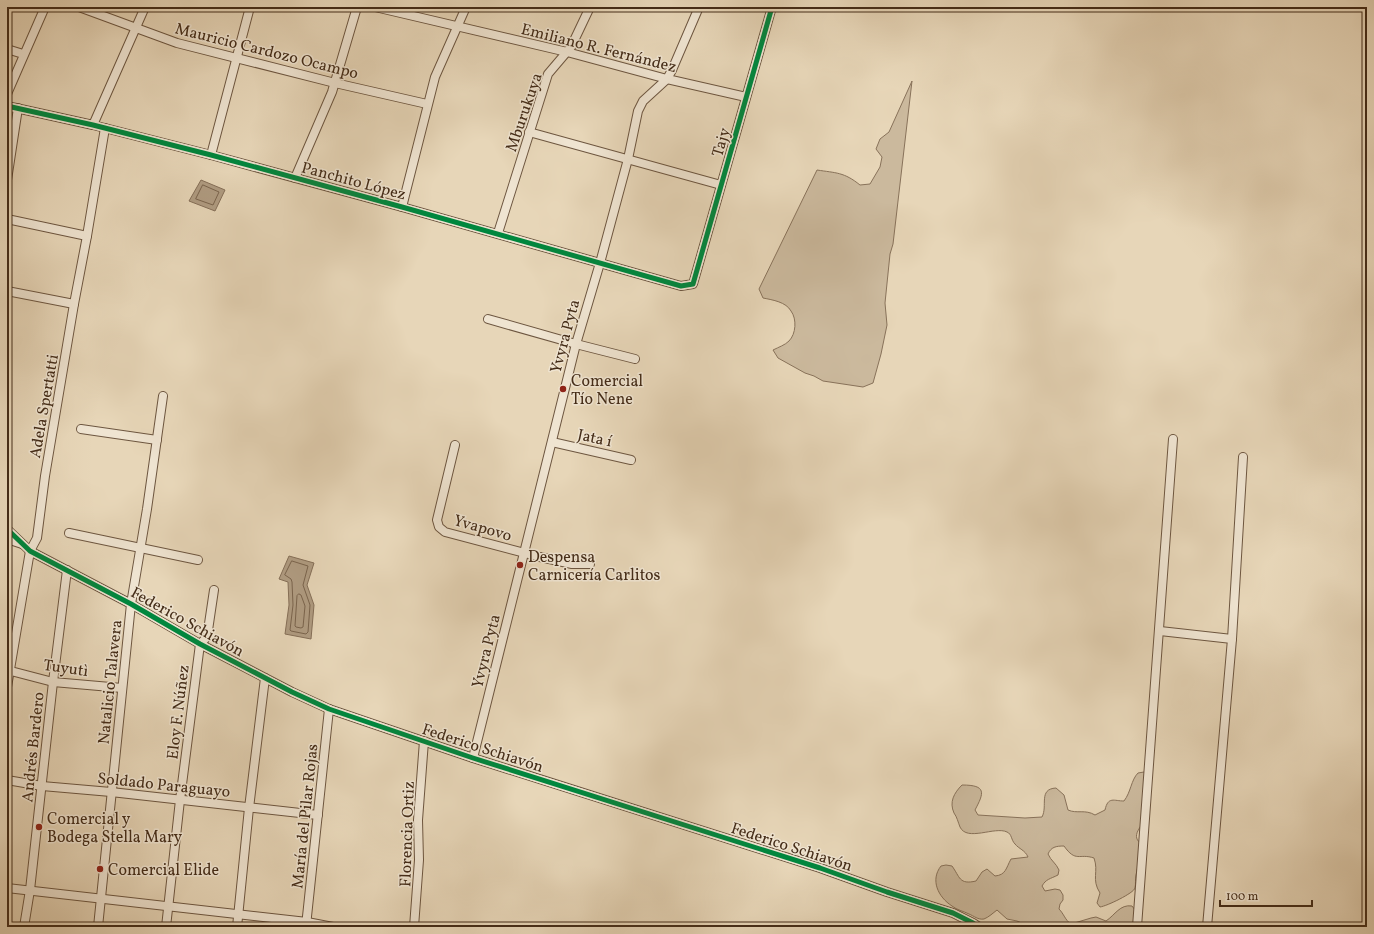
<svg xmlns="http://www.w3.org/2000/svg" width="1374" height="934" font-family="Vollkorn,serif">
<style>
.green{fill:#cbb99d;stroke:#88725a}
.water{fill:#b09c82;stroke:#856f58}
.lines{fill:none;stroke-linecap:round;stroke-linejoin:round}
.shore{stroke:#7a644d;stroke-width:1}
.minor-casing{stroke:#6d5640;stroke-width:10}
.minor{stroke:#efe4d1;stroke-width:8}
.cycleway-casing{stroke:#efe4d1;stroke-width:8}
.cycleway{stroke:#00873e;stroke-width:5}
.poi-dot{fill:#8f2418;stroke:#efe4d1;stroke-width:1.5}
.labels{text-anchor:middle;stroke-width:3;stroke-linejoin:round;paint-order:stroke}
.street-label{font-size:16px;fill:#442c18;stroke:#efe4d1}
.poi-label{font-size:16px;fill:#442c18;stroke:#efe4d1;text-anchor:start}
</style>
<rect width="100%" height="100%" fill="#e7d6b8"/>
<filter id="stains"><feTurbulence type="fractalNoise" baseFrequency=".005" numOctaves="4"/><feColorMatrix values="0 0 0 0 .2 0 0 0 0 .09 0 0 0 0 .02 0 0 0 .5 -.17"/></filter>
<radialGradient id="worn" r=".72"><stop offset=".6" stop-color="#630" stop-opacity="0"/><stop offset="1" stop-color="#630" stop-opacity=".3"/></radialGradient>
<g class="green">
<path d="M912,81l-19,163 -3,10 -5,49 2,22 -6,29 -8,29 -10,4 -40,-6 -9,-5 -9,-3 -27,-15 -5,-8c6,-3 12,-5 16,-9 7,-7 8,-22 2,-30 -5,-9 -18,-11 -28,-13l-4,-9 58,-119c19,3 27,2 43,15l10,-1 10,-17 2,-10 -6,-8 4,-10 9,-7z"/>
<path d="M1144,772c1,2 3,4 4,6 2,4 0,33 -1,38 -4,10 -19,20 -4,29 -2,11 -5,20 -7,30 -1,4 0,9 -1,13 -1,5 -28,18 -35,19l-3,-4 3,-10c-9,-14 -1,-21 -6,-35 -15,-5 -18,5 -30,-12 -8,0 -13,1 -16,8 3,7 8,9 11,16l-1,5c-8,4 -12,4 -16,11l3,5 10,-2 5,1 3,5v5l-3,4 -1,5c5,5 6,11 12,15l20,-6 5,-1 10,4c9,-6 14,-17 26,-15l3,4v17h-91l-2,-3 -16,1 -9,-4 -10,-2 -10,-9c-4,3 -8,7 -13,9 -6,1 -10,-3 -15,-5 -6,-3 -12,-4 -17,-8 -14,-9 -22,-26 -11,-40l5,-1 6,1c8,11 7,19 24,15l6,-9 5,-3 8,7c11,-1 11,-8 16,-17l17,-2c-3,-7 -9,-8 -13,-13 -4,-4 -3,-10 -8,-12 -12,-6 -40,10 -47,-5 -2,-5 -3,-10 -6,-14 -5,-11 0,-20 8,-28 25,0 22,8 13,25l3,5 47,3 17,-1c6,-11 -4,-28 14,-29l8,7 4,15c9,4 17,-1 27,5l10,-5c3,-14 9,-9 19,-9 7,-9 7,-21 14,-28z"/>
</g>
<g class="water">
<polygon points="201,180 225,190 215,211 189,201"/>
<polygon points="289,556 314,563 307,585 314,605 311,639 285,634 289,605 288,582 279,579"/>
</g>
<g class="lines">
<g class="shore">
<polygon points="203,185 219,192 213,205 196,199"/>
<polygon points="292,561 308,566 303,585 310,605 308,632 306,634 291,631 290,630 293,605 292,582 291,579 285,575"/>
<polygon points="299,594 301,595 305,606 303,627 301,628 296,627 295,626 297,596"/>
</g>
<g class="minor-casing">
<g id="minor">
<polyline points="79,7 177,43 335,83 427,104"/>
<polyline points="375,7 567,52 667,79 746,97"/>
<polyline points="7,49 23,54"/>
<polyline points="7,94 45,7"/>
<polyline points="7,106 93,125 211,155 402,207 681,286 693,284 772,7"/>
<polyline points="93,125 145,7"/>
<polyline points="529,132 721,185"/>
<polyline points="211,155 250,7"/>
<polyline points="295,178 332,92 357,7"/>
<polyline points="7,180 18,108"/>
<polyline points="402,207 435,77 466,7"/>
<polyline points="7,219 87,236"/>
<polyline points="498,233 548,74 571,47 590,7"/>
<polyline points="7,291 74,304"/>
<polyline points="488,319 576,344 635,359"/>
<polyline points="81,429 157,440"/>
<polyline points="552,442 631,460"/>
<polyline points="455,445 437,520 439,527 445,532 540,557 572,564 590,564"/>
<polyline points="7,529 30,551 131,604 200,644 292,692 329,709 473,758 820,868 887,892 953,913 973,923 979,927"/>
<polyline points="69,533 198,560"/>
<polyline points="7,537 13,541 22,544"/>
<polyline points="1160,631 1232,639"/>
<polyline points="7,670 53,682 122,688"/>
<polyline points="7,687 30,551 37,538 45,476 74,304 87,236 105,128"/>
<polyline points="473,758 576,344 600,263 628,159 638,111 643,101 667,79 672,70 699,7"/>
<polyline points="7,780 42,786 111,792 318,815"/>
<polyline points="7,888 307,922 333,927"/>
<polyline points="306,926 329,709"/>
<polyline points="24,927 30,890 53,682 67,570"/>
<polyline points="98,927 131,604 147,509 163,396"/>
<polyline points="166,927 180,800 200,644 207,637 214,590"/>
<polyline points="237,927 249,808 265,678"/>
<polyline points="414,927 419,860 418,820 424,741"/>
<polyline points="1137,927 1173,439"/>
<polyline points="1207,927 1232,639 1243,457"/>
</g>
</g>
<use href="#minor" class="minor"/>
<g class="cycleway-casing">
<g id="cycleway">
<polyline points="7,106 93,125 211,155 402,207 681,286 693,284 772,7"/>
<polyline points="7,529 30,551 131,604 200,644 292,692 329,709 473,758 820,868 887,892 953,913 973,923 979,927"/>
</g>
</g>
<use href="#cycleway" class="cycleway"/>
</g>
<g class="poi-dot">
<circle cx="563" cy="389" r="4"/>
<circle cx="520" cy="565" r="4"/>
<circle cx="39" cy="827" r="4"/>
<circle cx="100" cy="869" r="4"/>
</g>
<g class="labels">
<g class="street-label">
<text transform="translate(599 47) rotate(14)" y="6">Emiliano R. Fernández</text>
<text transform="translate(267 50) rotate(14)" y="6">Mauricio Cardozo Ocampo</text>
<text transform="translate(523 112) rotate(-71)" y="6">Mburukuya</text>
<text transform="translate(720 142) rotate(-74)" y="6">Tajy</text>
<text transform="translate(354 180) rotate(15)" y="6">Panchito López</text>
<text transform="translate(564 336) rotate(-75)" y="6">Yvyra Pyta</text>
<text transform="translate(43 406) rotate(-80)" y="6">Adela Spertatti</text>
<text transform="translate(595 437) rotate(12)" y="6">Jata í</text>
<text transform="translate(483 527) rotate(16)" y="6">Yvapovo</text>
<text transform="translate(188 621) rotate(29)" y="6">Federico Schiavón</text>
<text transform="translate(485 651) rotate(-76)" y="6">Yvyra Pyta</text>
<text transform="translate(66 667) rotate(8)" y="6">Tuyutì</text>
<text transform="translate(109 682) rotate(-84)" y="6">Natalicio Talavera</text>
<text transform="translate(177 712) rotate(-83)" y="6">Eloy F. Núñez</text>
<text transform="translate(32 747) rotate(-84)" y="6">Andrés Bardero</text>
<text transform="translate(483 747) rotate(18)" y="6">Federico Schiavón</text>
<text transform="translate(164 784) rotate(6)" y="6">Soldado Paraguayo</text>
<text transform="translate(304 816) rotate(-84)" y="6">María del Pilar Rojas</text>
<text transform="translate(406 834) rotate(-88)" y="6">Florencia Ortiz</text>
<text transform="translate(792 846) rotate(18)" y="6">Federico Schiavón</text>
</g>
<g class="poi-label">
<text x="571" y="386">Comercial<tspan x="571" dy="18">Tío Nene</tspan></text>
<text x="528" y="562">Despensa<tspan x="528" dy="18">Carnicería Carlitos</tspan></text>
<text x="47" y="824">Comercial y<tspan x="47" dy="18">Bodega Stella Mary</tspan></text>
<text x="108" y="875">Comercial Elide</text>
</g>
</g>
<rect width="1374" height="934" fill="none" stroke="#e7d6b8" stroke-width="24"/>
<rect x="8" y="8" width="1358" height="918" fill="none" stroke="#442c18" stroke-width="2"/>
<rect x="12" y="12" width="1350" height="910" fill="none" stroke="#442c18"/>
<path d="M1220 900v6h92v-6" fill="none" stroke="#442c18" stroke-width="2"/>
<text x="1226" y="900" font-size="12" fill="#442c18" stroke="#efe4d1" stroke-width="3" paint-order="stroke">100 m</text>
<rect width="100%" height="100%" filter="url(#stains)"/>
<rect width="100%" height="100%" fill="url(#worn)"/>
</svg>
